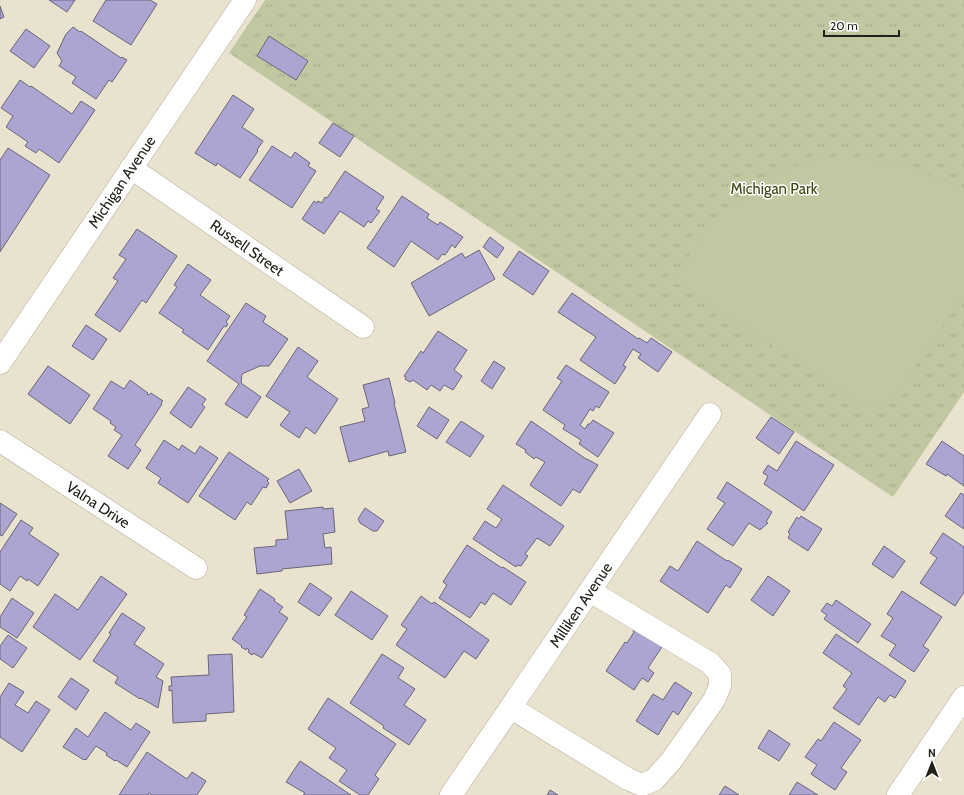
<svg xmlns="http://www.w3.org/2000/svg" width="964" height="795" font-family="Cabin,sans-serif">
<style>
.grass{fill:url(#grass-tufts)}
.pitch{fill:#c0c7a1}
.building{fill:#aca5d1;stroke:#696779}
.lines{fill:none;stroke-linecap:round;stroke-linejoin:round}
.minor-casing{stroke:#b2ac98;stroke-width:23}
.minor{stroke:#fff;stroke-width:22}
.labels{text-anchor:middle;stroke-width:3;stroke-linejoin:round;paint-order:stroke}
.street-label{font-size:15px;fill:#232019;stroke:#fff}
.park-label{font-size:15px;fill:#3c430b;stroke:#fff}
</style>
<defs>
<pattern id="grass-tufts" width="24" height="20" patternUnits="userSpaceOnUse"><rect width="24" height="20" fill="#c0c7a1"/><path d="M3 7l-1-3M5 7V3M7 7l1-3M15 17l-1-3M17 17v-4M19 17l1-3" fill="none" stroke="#a5ab8a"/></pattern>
</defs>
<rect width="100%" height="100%" fill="#e9e2ce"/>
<polygon class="grass" points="265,0 964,0 964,392 893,497 229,53"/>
<polygon class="pitch" points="818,158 864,158 912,168 964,188 964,296 889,403 868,408 669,278 704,239 741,202 777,173"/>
<g class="building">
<polygon points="49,0 75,0 67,12"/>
<polygon points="106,0 150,0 157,4 131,45 93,21"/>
<polygon points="0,6 4,17 0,19"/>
<polygon points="73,27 80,32 81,31 121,58 122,57 127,60 112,82 109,80 96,99 72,83 76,77 59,66 62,61 57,53 66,34"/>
<polygon points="26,29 50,46 34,68 10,51"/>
<polygon points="269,36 308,61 296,80 257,56"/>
<polygon points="20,80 30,87 31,86 72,114 81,101 95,110 59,163 39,149 36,153 25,146 28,142 6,127 13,116 1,108"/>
<polygon points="233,95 254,109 242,127 263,141 257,150 258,151 240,178 217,163 216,166 195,153"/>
<polygon points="333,123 354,136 340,157 319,143"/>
<polygon points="272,146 291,158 295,152 310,163 308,166 316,171 292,208 249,180"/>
<polygon points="8,148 50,175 0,252 0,160"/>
<polygon points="345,171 384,197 376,209 380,211 371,223 368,221 364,227 340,211 324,234 302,219 314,201 317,203 318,201 322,203 325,197 327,198"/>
<polygon points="402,196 429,214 427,218 438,225 440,222 463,237 455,248 452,245 445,255 442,254 438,260 411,241 394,267 367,248"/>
<polygon points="137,229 177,256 146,303 142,300 120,332 95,315 118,281 113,278 126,259 119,255"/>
<polygon points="490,237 504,248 497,258 483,247"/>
<polygon points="479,250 495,279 429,316 411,283 462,253 465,258"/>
<polygon points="519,251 549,271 533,295 503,275"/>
<polygon points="188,264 211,280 200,295 230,316 226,322 228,324 226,327 224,326 208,350 182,332 184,330 159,313 177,287 174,285"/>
<polygon points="572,293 638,339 639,338 647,343 651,338 672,352 658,372 638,358 641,354 633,349 623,365 626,367 615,384 580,360 596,337 558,312"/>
<polygon points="246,303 266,316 263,322 288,339 269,366 260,366 242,374 241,383 261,397 247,418 225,404 239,384 207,361"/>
<polygon points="86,325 107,339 93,360 72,346"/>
<polygon points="438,331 467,350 454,370 462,376 453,390 444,385 440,391 431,385 427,390 413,380 410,382 405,379 406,377 404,376 421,351 423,353"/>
<polygon points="298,347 318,361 307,377 338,399 315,434 306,427 299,438 280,425 290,412 266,396"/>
<polygon points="494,361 505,368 492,389 481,381"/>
<polygon points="566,365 609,392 599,408 596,406 593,411 590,409 580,425 585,429 588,424 590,424 593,420 614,433 598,457 579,444 581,440 563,429 565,425 543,410 562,381 557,378"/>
<polygon points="48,366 90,395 70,424 28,394"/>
<polygon points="389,378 395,403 394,403 406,452 389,456 388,451 349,462 340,427 365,421 362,409 369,407 363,385"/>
<polygon points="130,380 148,393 147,394 149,395 151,393 163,401 161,403 162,404 135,445 141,450 128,469 108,456 122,435 114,430 116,427 110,423 111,421 93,409 111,381 124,389"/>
<polygon points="188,387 206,399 202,405 205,407 191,428 170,413"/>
<polygon points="429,407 449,420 437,439 417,426"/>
<polygon points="771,417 794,432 779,454 756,438"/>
<polygon points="461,421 484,436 470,457 446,442"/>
<polygon points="531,421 586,459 587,459 598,465 580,493 573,489 561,506 530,485 545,462 536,457 534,459 525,452 526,450 516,444"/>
<polygon points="164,440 179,450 182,445 195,454 200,446 218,458 188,503 158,483 161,478 146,468"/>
<polygon points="796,441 834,465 804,511 764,484 768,476 763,473 768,465 777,471"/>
<polygon points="942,441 964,456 964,486 947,474 946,476 926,464"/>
<polygon points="229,452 269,479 267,481 269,483 266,488 263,487 251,505 247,502 235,520 199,496"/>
<polygon points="299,469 312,491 290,503 277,481"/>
<polygon points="727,482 772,512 766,522 768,523 761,529 760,529 760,530 749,523 733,546 707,529 725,503 717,498"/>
<polygon points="503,485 564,526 550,546 537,538 525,554 528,556 521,566 517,565 516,567 473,539 485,521 496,528 502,519 487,509"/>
<polygon points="961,493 964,495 964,529 945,516"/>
<polygon points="0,503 17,514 2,536 0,535"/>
<polygon points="323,507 323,509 333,508 335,532 323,534 325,548 331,547 332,564 282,569 282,571 257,574 254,548 276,546 276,540 288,539 285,511"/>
<polygon points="365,508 384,521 377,531 373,531 360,523 358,519"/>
<polygon points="801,516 822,529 808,551 788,538 790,534 788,532 797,517 799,519"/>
<polygon points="21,520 33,528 29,534 59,554 38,586 28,579 27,581 20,576 10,591 0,584 0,552"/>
<polygon points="943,533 964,547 964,592 955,606 920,583 937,558 930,553"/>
<polygon points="697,541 727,561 728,560 742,569 730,588 726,585 708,613 660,581 670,566 678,571"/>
<polygon points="467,545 502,568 503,567 526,582 511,605 493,593 485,605 481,602 470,618 439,598 447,585 443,582"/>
<polygon points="884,546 905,561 893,578 872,564"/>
<polygon points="101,576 127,594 80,660 33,627 55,594 78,610"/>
<polygon points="768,576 790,591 773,616 751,600"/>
<polygon points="310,583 332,598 319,616 298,602"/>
<polygon points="260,589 275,599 274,601 283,607 279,612 288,618 262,658 253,653 252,655 248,652 249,650 247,648 246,650 241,647 242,646 232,639 247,617 244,615"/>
<polygon points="351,591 388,616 372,640 335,615"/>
<polygon points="902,591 942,617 923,646 929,650 914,672 889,655 896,645 881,636 893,618 887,614"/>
<polygon points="421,596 432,604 434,602 489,640 476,659 464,651 445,678 396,645 407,629 401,625"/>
<polygon points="12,598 34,613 17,638 0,627 0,617"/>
<polygon points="836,600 871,624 858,643 824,619 827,615 821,611 827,603 832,606"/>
<polygon points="122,613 145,628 134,644 164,664 156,677 163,681 158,708 141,698 140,699 115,683 118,677 93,661 111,634 109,633"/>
<polygon points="634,628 662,647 648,668 654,673 648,682 642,678 634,690 606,671 625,642 627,643 634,632 633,631"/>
<polygon points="836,634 906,681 895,698 890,695 885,702 878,697 859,725 833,708 847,689 843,686 852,673 823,653"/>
<polygon points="8,635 27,648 13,668 0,659 0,646"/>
<polygon points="232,654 234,712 206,714 206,721 173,723 172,690 169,691 169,686 172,686 171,677 209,675 208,655"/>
<polygon points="382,654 404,668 398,678 415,689 404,705 426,720 409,745 383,728 384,726 350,703"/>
<polygon points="71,678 89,690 76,710 58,697"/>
<polygon points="675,682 692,693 678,715 673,711 658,735 636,721 653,694 663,700"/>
<polygon points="9,683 24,692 15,705 28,713 36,701 50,710 22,752 0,737 0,697"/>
<polygon points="328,698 396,744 375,775 379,779 368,795 360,795 339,781 347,770 329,758 336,748 308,729"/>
<polygon points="105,712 131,730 136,723 150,732 127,767 116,760 115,761 106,755 107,753 96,746 86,760 85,759 84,760 63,747 76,728 88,737"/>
<polygon points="834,722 861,740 841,768 847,772 835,790 811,774 817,765 805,757 818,739 821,741"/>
<polygon points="769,730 790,744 779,761 758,748"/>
<polygon points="147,752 187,779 192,772 206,781 197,795 152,795 149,793 148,795 119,795"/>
<polygon points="300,761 351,795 303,795 305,793 286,782"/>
<polygon points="797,782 818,795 789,795"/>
<polygon points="725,786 739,795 719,795"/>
<polygon points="550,790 558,795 547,795"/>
</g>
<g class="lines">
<g class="minor-casing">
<g id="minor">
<polyline points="131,168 363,327"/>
<polyline points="0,363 245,0"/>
<polyline points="0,441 196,568"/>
<polyline points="511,708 628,779 642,785 654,780 671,761 714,700 720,686 720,674 710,663 590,591"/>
<polyline points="451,795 710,414"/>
<polyline points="898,795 964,697"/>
</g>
</g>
<use href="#minor" class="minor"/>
</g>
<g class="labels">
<g class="street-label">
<text transform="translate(122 182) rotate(-56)" y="5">Michigan Avenue</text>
<text transform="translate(247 248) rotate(35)" y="5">Russell Street</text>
<text transform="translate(98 505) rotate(33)" y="5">Valna Drive</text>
<text transform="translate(581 605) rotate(-56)" y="5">Milliken Avenue</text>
</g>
<g class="park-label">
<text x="774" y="194">Michigan Park</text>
</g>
</g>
<g transform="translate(932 763)" stroke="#ffffff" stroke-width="3" paint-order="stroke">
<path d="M0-3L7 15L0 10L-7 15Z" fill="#232019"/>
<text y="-6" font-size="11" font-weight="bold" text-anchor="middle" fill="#232019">N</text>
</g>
<path d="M824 30v6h75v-6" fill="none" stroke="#232019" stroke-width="2"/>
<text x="830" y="30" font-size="12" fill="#232019" stroke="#ffffff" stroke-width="3" paint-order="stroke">20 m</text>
</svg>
